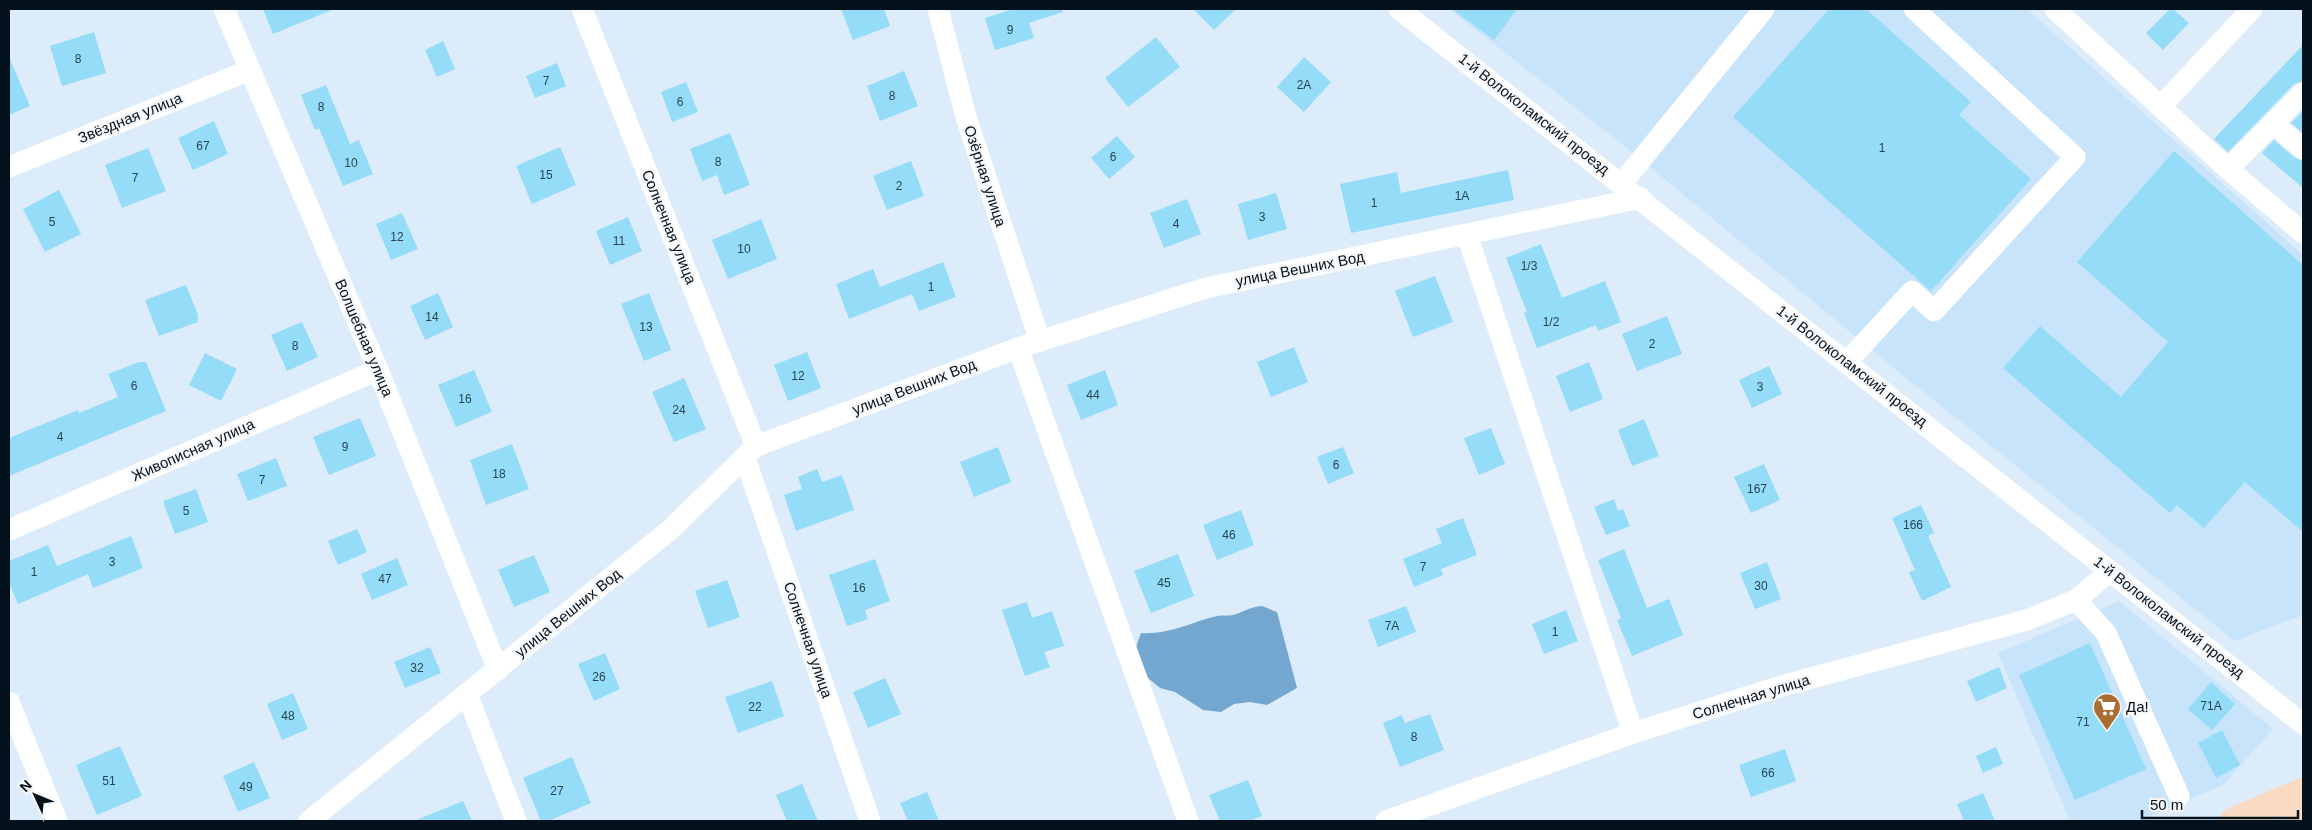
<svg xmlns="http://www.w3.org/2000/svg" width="2312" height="830" font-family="Helvetica,sans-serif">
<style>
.built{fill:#c8e4fb}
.water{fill:#73a7cf}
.building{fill:#94dcf7}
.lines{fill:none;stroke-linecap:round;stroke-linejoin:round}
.minor{stroke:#fff;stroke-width:21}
.major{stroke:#f8dbc2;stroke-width:28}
.labels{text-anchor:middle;stroke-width:5;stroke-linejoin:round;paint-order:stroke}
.number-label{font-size:12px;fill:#274453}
.street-label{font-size:15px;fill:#03111c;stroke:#f7f7f7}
.poi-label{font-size:15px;fill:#03111c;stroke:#f7f7f7;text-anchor:start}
</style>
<rect width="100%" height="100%" fill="#dcecfa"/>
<g class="built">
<polygon points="1449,9 2027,9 2303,255 2303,615 2235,641 1901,374 1622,144"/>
<polygon points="2119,601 2273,729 2223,785 2139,821 2070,821 1998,653"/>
</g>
<path class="water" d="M1262,606l15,6 20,76 -30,17 -17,-3 -16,2 -13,8 -18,-2 -28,-18 -15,-4 -12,-10 -12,-31 5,-14c28,2 50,-11 76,-17 5,-1 11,0 16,-1 11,-3 16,-8 29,-9z"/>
<g class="building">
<polygon points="263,9 334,9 273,34"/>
<polygon points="841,9 884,9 890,26 853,40"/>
<polygon points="1013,9 1062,9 1063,12 1029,23 1034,38 995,50 985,18"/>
<polygon points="1193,9 1236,9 1214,30"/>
<polygon points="1452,9 1517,9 1494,40"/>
<polygon points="1829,9 1866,9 1971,102 1959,115 2031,179 1931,291 1733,117"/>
<polygon points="2170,9 2173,9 2189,23 2163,50 2146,33"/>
<polygon points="94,32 106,73 62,86 50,46"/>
<polygon points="1156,37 1180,67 1128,107 1105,78"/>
<polygon points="443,41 455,69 437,77 425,50"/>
<polygon points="2303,45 2303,81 2294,84 2228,152 2214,139"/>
<polygon points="9,57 30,106 9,115"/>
<polygon points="1304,57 1331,82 1304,112 1277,87"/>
<polygon points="557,63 566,86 535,98 526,76"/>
<polygon points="904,71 918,106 880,121 867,86"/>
<polygon points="686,82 698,112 672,122 661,92"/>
<polygon points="326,85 350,144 359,140 373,174 343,186 319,128 315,130 301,95"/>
<polygon points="2303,111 2303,133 2291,123"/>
<polygon points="214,121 228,154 193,170 178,138"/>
<polygon points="730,133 750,185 724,195 717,175 702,181 690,149"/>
<polygon points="1117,136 1135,157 1109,179 1091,158"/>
<polygon points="2274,140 2295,158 2303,161 2303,188 2262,153"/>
<polygon points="560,147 576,185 532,204 516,166"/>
<polygon points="148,148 166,191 122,208 105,165"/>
<polygon points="2174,151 2303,265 2303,532 2245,482 2204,528 2177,505 2170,513 2003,368 2040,326 2121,397 2168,342 2077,262"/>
<polygon points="911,161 924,196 887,210 873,176"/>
<polygon points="1508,170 1514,200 1351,233 1340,184 1397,172 1401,193"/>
<polygon points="59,190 81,234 45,252 23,209"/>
<polygon points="1276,193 1287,229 1248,240 1238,204"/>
<polygon points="1187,199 1201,234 1164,248 1150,213"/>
<polygon points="402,213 418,249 391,260 376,224"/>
<polygon points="628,217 642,251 610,265 596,231"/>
<polygon points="761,219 777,259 728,279 712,240"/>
<polygon points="1541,244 1562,298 1605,281 1621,322 1598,331 1596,325 1537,348 1524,313 1527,312 1506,258"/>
<polygon points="943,262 956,297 919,311 912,294 849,319 836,284 873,269 880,287"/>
<polygon points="1435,276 1453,322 1413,337 1395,291"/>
<polygon points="186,285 198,315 198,322 159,336 145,300"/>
<polygon points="438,293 453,327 425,340 410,306"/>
<polygon points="649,293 671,350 644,361 621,304"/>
<polygon points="1667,316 1682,354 1637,371 1622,334"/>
<polygon points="302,322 318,357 287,371 271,335"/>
<polygon points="1294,347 1308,382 1271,397 1257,362"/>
<polygon points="807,352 821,388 788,401 774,365"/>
<polygon points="205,353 237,369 221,401 189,385"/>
<polygon points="139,362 146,362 166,411 9,476 9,438 78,410 79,413 118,397 108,374"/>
<polygon points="1589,362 1603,399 1570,412 1556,376"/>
<polygon points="1769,366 1782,394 1752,408 1739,380"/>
<polygon points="474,370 492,412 456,427 438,385"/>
<polygon points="1105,370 1118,405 1081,420 1067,385"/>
<polygon points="684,378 706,429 674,442 652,392"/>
<polygon points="360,418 376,456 329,475 313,437"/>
<polygon points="1644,419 1659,456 1632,466 1618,430"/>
<polygon points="1491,428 1505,464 1479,475 1464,438"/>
<polygon points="512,444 529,489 486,505 470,460"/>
<polygon points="998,447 1011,482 974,497 960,462"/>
<polygon points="1343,447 1354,473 1328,484 1317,457"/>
<polygon points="276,458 287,486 248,501 237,474"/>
<polygon points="1764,464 1780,500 1751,513 1734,477"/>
<polygon points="817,469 822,482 842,475 854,510 796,531 784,495 802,489 798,477"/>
<polygon points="196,489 208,522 175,534 163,501"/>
<polygon points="1614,499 1618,511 1623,509 1630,526 1606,535 1594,507"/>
<polygon points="1921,505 1934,533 1928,536 1951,587 1922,601 1909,572 1915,570 1892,518"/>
<polygon points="1241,510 1254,545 1217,560 1203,525"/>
<polygon points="1463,518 1477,555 1441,569 1443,575 1414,587 1403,559 1442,543 1436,529"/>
<polygon points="357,529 367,552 338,565 328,541"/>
<polygon points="131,536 143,568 93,588 88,574 18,604 9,583 9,561 48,545 57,566"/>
<polygon points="1624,549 1647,608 1669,599 1683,635 1632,656 1617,620 1621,618 1598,560"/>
<polygon points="1178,554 1194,596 1151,613 1134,571"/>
<polygon points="534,555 550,592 514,607 498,570"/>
<polygon points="397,558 408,585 372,600 361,574"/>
<polygon points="875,559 890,601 865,610 868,619 847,626 829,575"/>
<polygon points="1767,562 1781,599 1755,609 1740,573"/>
<polygon points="727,580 740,617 708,628 695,591"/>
<polygon points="1027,602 1032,618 1052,611 1064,646 1044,652 1050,667 1025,676 1002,610"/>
<polygon points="1406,606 1416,632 1378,647 1368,620"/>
<polygon points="1566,610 1578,641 1544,654 1532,624"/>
<polygon points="2090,643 2146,769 2075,800 2019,675"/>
<polygon points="430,647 441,673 405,688 394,662"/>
<polygon points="605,653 620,689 594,701 578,664"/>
<polygon points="1999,667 2007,688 1976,702 1967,681"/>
<polygon points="885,678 901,714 868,728 853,692"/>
<polygon points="772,681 784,716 738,733 725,697"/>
<polygon points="2211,682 2235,704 2212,730 2188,709"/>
<polygon points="293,693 308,729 282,740 267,704"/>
<polygon points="1430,714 1444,750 1400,767 1383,723 1402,715 1405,723"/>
<polygon points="2222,730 2240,765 2216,778 2198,743"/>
<polygon points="120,746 142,796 97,815 76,765"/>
<polygon points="1996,747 2003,764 1983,773 1976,756"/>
<polygon points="1785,749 1796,781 1751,797 1739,765"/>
<polygon points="572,757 591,803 548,821 541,821 523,778"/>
<polygon points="254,762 270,798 238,812 223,776"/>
<polygon points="1248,780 1262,816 1249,821 1220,821 1209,795"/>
<polygon points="802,784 818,821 787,821 776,795"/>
<polygon points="927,792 939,821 908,821 900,803"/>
<polygon points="1983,793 1995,821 1964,821 1957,804"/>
<polygon points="463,801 472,821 414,821"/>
</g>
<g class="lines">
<g class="minor">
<polyline points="224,9 378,370 498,670"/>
<polyline points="582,9 756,446"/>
<polyline points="938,9 966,117 1040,341"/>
<polyline points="1399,9 2303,724"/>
<polyline points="2055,9 2228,169 2303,233"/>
<polyline points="2161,106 2252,9"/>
<polyline points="2274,124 2303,149"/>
<polyline points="9,167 250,70"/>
<polyline points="2228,169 2303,93"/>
<polyline points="1622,183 1764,9"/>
<polyline points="1467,235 1633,733"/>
<polyline points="1018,348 1188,821"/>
<polyline points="1847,362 1912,291 1934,311 2075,157 1914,9"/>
<polyline points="745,458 870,821"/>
<polyline points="9,530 378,370"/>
<polyline points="2076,600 2106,633 2179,796"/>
<polyline points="467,694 516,821"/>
<polyline points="9,702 57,821"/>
<polyline points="309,821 670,530 756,446 1018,348 1206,288 1641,198"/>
<polyline points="1386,821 1633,733 1785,685 2027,620 2076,600 2110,571"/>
</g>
<g class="major">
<polyline points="2234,821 2303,792"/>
<polyline points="2293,821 2303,817"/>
</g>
</g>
<defs>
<g id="supermarket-pin" transform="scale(1.4375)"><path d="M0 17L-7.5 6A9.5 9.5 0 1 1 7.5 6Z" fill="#aa6e31" stroke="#f7f7f7"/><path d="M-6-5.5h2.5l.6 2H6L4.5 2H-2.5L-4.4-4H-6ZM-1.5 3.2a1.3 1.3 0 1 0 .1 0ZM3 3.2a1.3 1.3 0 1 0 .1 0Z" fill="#fff"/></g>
</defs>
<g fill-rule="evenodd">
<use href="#supermarket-pin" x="2107" y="707"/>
</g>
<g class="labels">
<g class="number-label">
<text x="1010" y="34">9</text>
<text x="78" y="63">8</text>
<text x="546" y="85">7</text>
<text x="1304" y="89">2А</text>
<text x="892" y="100">8</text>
<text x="680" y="106">6</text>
<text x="321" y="111">8</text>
<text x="203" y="150">67</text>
<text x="1882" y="152">1</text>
<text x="1113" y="161">6</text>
<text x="718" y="166">8</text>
<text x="351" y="167">10</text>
<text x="546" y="179">15</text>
<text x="135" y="182">7</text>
<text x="899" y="190">2</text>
<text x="1462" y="200">1А</text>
<text x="1374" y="207">1</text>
<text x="1262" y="221">3</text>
<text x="52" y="226">5</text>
<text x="1176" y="228">4</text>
<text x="397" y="241">12</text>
<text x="619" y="245">11</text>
<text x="744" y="253">10</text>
<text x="1529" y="270">1/3</text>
<text x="931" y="291">1</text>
<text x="432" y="321">14</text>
<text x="1551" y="326">1/2</text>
<text x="646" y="331">13</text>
<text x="1652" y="348">2</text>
<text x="295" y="350">8</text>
<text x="798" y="380">12</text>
<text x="134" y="390">6</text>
<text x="1760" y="391">3</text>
<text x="1093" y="399">44</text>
<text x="465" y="403">16</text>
<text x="679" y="414">24</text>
<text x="60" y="441">4</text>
<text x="345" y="451">9</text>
<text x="1336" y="469">6</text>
<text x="499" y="478">18</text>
<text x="262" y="484">7</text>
<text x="1757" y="493">167</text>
<text x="186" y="515">5</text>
<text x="1913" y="529">166</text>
<text x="1229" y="539">46</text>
<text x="112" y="566">3</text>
<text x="1423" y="571">7</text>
<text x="34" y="576">1</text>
<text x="385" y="583">47</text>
<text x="1164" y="587">45</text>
<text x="1761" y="590">30</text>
<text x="859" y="592">16</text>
<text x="1392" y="630">7А</text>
<text x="1555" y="636">1</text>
<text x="417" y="672">32</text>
<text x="599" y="681">26</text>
<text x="2211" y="710">71А</text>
<text x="755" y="711">22</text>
<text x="288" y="720">48</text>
<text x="2083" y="726">71</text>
<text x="1414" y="741">8</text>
<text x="1768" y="777">66</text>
<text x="109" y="785">51</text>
<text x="246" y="791">49</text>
<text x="557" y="795">27</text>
</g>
<g class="street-label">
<text transform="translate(1534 114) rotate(38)" y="5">1-й Волоколамский проезд</text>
<text transform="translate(130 118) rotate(-22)" y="5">Звёздная улица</text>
<text transform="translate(985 176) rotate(72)" y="5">Озёрная улица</text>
<text transform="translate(669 227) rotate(68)" y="5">Солнечная улица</text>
<text transform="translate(1300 269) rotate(-11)" y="5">улица Вешних Вод</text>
<text transform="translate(364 338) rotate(67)" y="5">Волшебная улица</text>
<text transform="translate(1852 366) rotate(38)" y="5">1-й Волоколамский проезд</text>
<text transform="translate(914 387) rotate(-21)" y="5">улица Вешних Вод</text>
<text transform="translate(193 450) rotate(-24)" y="5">Живописная улица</text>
<text transform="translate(568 613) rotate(-39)" y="5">улица Вешних Вод</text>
<text transform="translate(2169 617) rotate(38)" y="5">1-й Волоколамский проезд</text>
<text transform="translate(808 640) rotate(71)" y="5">Солнечная улица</text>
<text transform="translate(1751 697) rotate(-17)" y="5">Солнечная улица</text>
</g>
<g class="poi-label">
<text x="2126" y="712">Да!</text>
</g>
</g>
<rect width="2312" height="830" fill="none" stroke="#03111c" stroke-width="20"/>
<g transform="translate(35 795) rotate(314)" stroke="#f7f7f7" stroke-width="4" paint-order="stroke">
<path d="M0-4L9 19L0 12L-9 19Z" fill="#03111c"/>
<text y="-8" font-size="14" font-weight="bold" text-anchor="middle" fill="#03111c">N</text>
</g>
<path d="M2142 810v8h156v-8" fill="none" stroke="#03111c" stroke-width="2.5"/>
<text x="2150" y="810" font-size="15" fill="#03111c" stroke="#f7f7f7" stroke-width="4" paint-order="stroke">50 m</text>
</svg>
